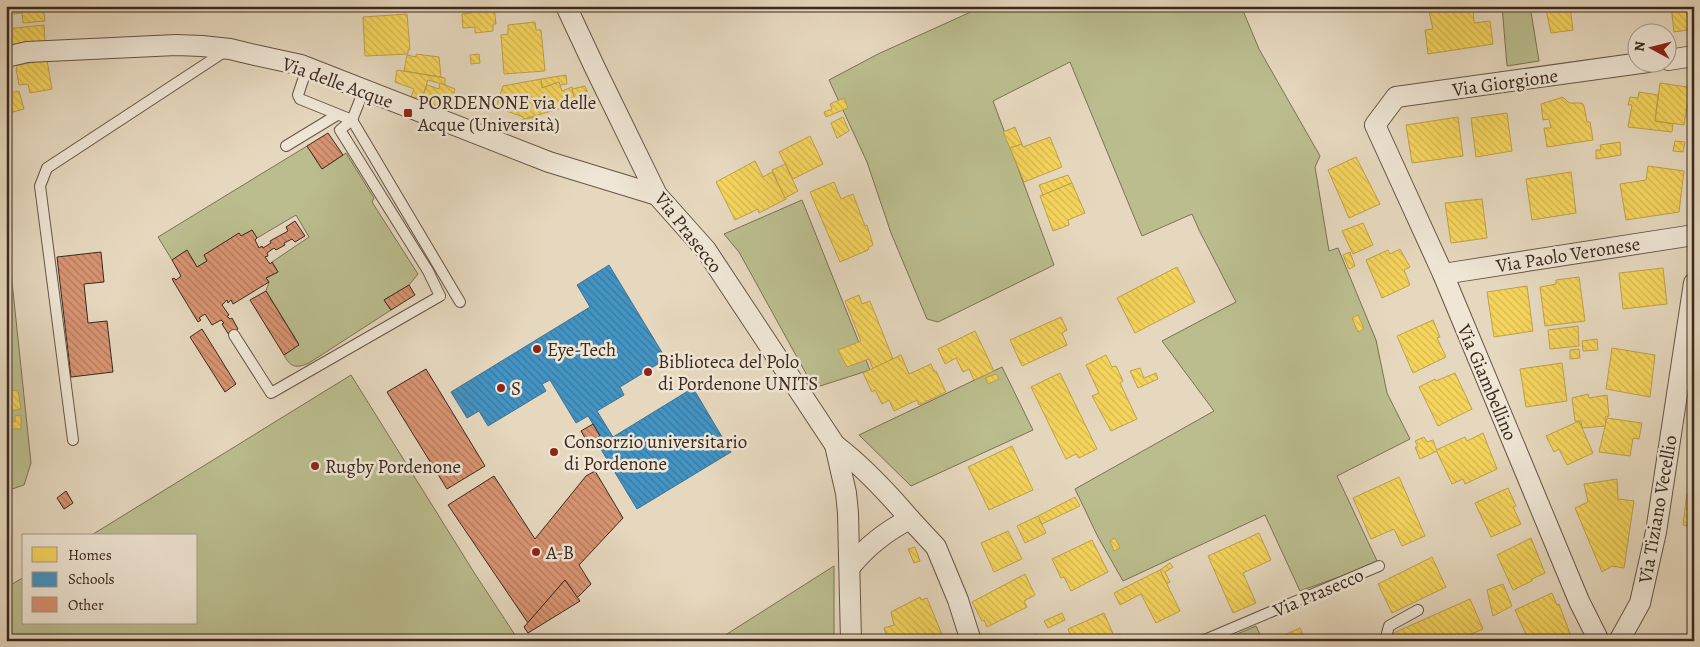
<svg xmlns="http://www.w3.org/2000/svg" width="1700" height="647" font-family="Alegreya,serif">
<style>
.green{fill:#bbbd8e;stroke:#7b7256}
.homes{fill:url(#homes-back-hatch);stroke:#bea14a}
.schools{fill:url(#schools-back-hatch);stroke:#417392}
.building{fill:url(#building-back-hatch);stroke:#3b281f}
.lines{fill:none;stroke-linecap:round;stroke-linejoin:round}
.service-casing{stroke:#665447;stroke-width:12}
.minor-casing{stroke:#665447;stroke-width:22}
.service{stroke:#efe6d5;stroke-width:10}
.minor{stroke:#efe6d5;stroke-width:20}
.poi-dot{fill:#8f2418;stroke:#efe6d5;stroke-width:2}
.labels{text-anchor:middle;stroke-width:5;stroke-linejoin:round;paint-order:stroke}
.street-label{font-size:19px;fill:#3b281f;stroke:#efe6d5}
.poi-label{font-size:19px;fill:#3b281f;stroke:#efe6d5;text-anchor:start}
</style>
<defs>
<pattern id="homes-back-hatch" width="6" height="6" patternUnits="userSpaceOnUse" patternTransform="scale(1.25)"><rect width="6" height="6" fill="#f6d55c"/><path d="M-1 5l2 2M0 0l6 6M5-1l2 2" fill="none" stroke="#d4b750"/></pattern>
<pattern id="schools-back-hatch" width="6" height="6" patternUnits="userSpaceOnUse" patternTransform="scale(1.25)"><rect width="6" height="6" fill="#4393c3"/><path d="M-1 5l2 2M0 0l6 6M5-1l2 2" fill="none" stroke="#39789e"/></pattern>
<pattern id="building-back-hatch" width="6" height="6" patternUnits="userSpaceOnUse" patternTransform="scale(1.25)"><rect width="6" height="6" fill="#d99472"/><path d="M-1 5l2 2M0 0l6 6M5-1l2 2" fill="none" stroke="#b1795d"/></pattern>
</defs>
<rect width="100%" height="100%" fill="#e6d8be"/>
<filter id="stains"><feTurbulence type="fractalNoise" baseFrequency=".004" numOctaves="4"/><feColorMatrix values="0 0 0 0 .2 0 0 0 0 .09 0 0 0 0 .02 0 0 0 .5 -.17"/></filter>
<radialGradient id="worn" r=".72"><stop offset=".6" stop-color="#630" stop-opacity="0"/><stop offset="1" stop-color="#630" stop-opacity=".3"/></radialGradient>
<g class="green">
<polygon points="984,6 1241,6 1259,49 1320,156 1315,167 1329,251 1338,248 1376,340 1387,393 1410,439 1337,476 1378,563 1300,591 1265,515 1123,581 1098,537 1075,489 1214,411 1162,341 1236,302 1199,230 1192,214 1142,236 1070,62 993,101 1054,265 938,322 927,319 891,233 867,162 829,80 878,54"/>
<polygon points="1502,6 1530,6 1539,61 1507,66"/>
<path d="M307,146l15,23 24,-16 28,45 -2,4 46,72 -9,11 -25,15 7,10 -82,53c-13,6 -19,4 -25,-8l15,-11 -33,-53 3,-9 -3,-4 12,-6 -6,-10 37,-25 -13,-22 -39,23 -5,-8 -11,6 -3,-2 -34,21 3,6 -10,6 -10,-17 -15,10 -14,-23z"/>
<polygon points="802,200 870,370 814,388 739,252 724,234"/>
<polygon points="6,224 31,463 24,485 6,491"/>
<polygon points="1002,367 1033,430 911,486 859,435"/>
<polygon points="351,375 475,574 519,641 6,641 6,588 24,577 24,623 196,623 196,536 90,536"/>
<polygon points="834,566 834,641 716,641"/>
<polygon points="1256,626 1263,641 1221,641"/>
</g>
<g class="homes">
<polygon points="13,6 43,6 45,21 23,23 22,13 14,14"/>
<polygon points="470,6 494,6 496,24 493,24 493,31 475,33 475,27 463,28 462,14 471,13"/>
<polygon points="1466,6 1473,6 1474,23 1490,21 1493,44 1428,54 1425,30 1433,29 1429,12"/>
<polygon points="1541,6 1574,6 1570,7 1573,30 1551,33 1546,10 1541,11"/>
<polygon points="1671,6 1694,6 1694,29 1674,32"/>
<polygon points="407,14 410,50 408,50 408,54 365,56 363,17"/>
<polygon points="535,22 536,30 541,30 545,71 504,74 501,35 508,34 508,25"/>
<polygon points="44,25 45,42 6,46 6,29"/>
<polygon points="416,54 439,57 441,77 404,71 407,55 416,57"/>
<polygon points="479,54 480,63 471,64 470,55"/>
<polygon points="47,60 52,89 30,93 28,84 19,85 16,69 18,65"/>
<polygon points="397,70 445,78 445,85 428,80 422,98 411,97 414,89 395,82"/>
<polygon points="566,75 567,84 560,85 559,82 542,88 541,79"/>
<polygon points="541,79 542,88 559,82 562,91 572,87 576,104 524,119 523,117 496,107 503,86"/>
<polygon points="440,83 455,89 449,110 421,101 427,85 439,89"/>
<polygon points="1660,83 1694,88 1691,106 1687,106 1684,125 1655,121"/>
<polygon points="585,86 590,99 576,104 572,89"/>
<polygon points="19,91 24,109 6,114 6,94"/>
<polygon points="1639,92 1658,95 1655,121 1673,124 1672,132 1628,127 1632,105 1628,105 1630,97 1638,98"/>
<polygon points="1563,97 1569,103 1582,103 1584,106 1587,122 1590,122 1593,140 1547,147 1544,128 1551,128 1549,119 1543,120 1541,104"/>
<polygon points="844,98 848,108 826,117 824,112 832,109 830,104"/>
<polygon points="1507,113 1512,151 1476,157 1471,118"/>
<polygon points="533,117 537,128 525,132 521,120"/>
<polygon points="843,117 849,131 837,138 831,123"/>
<polygon points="1458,117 1463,156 1412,163 1406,125"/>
<polygon points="1015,127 1022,144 1010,148 1003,132"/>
<polygon points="810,136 823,164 793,179 779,152"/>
<polygon points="1050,137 1062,167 1024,182 1010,148 1022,144 1023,147"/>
<polygon points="1675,141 1685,142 1683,152 1673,151"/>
<polygon points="1620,142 1621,155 1596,159 1596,150 1601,150 1600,145"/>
<polygon points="1356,157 1380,204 1349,218 1328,170"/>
<polygon points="755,161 763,177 772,172 786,199 759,213 758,209 735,220 716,182"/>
<polygon points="785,164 798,191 785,198 772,170"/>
<polygon points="1648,166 1684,171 1679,212 1626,220 1620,184 1646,180"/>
<polygon points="1571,172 1576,213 1532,220 1526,179"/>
<polygon points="1068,175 1072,183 1043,195 1039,185"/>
<polygon points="834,182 841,199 853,194 865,226 867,225 873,245 869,247 868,250 840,262 810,192"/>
<polygon points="1072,183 1085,213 1068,220 1069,225 1053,231 1040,196"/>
<polygon points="1482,199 1487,238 1451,243 1445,203"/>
<polygon points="1363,223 1373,245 1353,254 1342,231"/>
<polygon points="1400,249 1410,267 1404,270 1410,285 1382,298 1366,260 1388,250 1390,254"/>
<polygon points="1350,252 1355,266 1349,269 1343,255"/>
<polygon points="1177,267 1195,302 1135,333 1117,298"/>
<polygon points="1663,268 1667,304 1623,309 1619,273"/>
<polygon points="1579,277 1585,321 1545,326 1540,287 1556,284 1556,280"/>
<polygon points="1527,286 1533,331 1494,337 1487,292"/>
<polygon points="859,295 862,304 870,301 893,359 873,369 869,359 847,367 838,350 861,341 845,301"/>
<polygon points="1358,315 1364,329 1358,332 1352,318"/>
<polygon points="1061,317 1067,330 1062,333 1067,345 1022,366 1010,340"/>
<polygon points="1433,320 1440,337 1437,338 1446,357 1413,373 1397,336"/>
<polygon points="1578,326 1579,346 1550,349 1548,330"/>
<polygon points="975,331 994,371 974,380 969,369 963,372 956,358 945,364 938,349"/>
<polygon points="1597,339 1598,350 1583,351 1582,341"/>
<polygon points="1612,348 1655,355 1650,397 1606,389"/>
<polygon points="1579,349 1580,358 1570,359 1570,350"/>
<polygon points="901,355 909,374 931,364 934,371 936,371 946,392 919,405 917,400 894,411 889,400 882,404 875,390 872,392 863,373"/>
<polygon points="1106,355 1112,367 1116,366 1123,381 1120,383 1137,419 1111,431 1092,396 1099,393 1086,365"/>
<polygon points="1562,363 1567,401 1526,407 1520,369"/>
<polygon points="1140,368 1144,378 1156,373 1158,379 1138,388 1130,371"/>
<polygon points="1060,373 1097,449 1079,458 1076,454 1066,459 1031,387"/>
<polygon points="1455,373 1472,409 1438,426 1419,387 1435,379 1436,381"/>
<polygon points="996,374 999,379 988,384 985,378"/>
<polygon points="18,390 21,409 9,411 6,401 6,392"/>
<polygon points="1588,394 1589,398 1607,395 1609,416 1605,417 1606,426 1582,428 1581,421 1575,421 1572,398"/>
<polygon points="21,415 21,429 10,429 10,422 15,422 15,416"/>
<polygon points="1607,418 1642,423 1639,439 1633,438 1630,456 1599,452"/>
<polygon points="1579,421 1593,453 1567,465 1559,449 1554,452 1546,436"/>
<polygon points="1483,433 1497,469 1465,484 1463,479 1452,484 1436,450 1465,437 1467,441"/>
<polygon points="1424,437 1427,442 1433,440 1437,451 1420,459 1415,447 1418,447 1415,441"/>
<polygon points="1693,441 1694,441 1694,478 1688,477"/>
<polygon points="1012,446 1033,490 989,510 968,467"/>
<polygon points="1399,477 1425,536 1402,546 1394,529 1371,539 1353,498"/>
<polygon points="1617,479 1618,499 1634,501 1624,568 1612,566 1602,572 1575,508 1588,502 1584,484"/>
<polygon points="1508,488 1516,506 1513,507 1521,524 1491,537 1475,503"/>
<polygon points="1687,493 1694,494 1694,527 1683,525"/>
<polygon points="1075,497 1080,506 1042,524 1038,516"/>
<polygon points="1038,516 1046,533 1025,543 1017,526"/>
<polygon points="1008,531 1022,559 994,572 981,543"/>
<polygon points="1259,533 1271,560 1243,573 1256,603 1233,613 1208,556"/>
<polygon points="1115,538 1120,548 1114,551 1110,541"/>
<polygon points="1531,538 1545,573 1532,579 1532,581 1513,590 1497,555"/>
<polygon points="1092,540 1108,572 1071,591 1064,577 1061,578 1052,559"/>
<polygon points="915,547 920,561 914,563 908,549"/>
<polygon points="1432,557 1446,587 1392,613 1378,584"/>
<polygon points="1170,563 1173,567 1165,572 1170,582 1166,584 1160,570"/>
<polygon points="1160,570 1180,611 1156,623 1141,594 1120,605 1114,593"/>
<polygon points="1025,574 1035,595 1024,601 1027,607 987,627 984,620 982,621 972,602"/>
<polygon points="1503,584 1512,606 1493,616 1487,590"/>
<polygon points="1552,593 1557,605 1559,604 1572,639 1569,641 1529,641 1515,610"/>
<polygon points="920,597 921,600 927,598 943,637 938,639 938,641 888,641 884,628 894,625 891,612"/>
<polygon points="1470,599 1483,629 1456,641 1391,641 1389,635"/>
<polygon points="1062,613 1065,620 1048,628 1044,621"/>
<polygon points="1104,613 1114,636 1120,634 1123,641 1073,641 1068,629"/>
<polygon points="1300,628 1306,641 1273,641 1273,640"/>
<polygon points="1037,634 1040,641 1022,641"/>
</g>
<polygon class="schools" points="609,265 666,359 620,387 624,395 597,411 613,437 693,388 731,452 637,509 599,446 604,442 588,416 576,423 550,380 542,384 546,391 488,426 479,411 467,418 451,392 590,307 577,285"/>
<g class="building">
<polygon points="328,133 343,155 322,169 307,146"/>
<polygon points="295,221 305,236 295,242 292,239 284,243 285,245 276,250 274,248 267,253 268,256 265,257 270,264 272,262 278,272 266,278 269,282 233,304 231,300 228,303 227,300 222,305 229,315 227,316 230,319 232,318 238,329 229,335 222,324 224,323 221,320 212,325 205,314 199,318 201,320 198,322 172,279 174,278 176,280 181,276 172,260 187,250 197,267 207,261 204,255 239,233 241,236 252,230 257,238 255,240 259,248 262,246 263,248 271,243 270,241 288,231 286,227"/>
<polygon points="101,252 104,282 84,284 88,323 107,321 113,372 71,377 57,257"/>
<polygon points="409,285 415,295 391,310 384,300"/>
<polygon points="266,291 299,345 284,355 250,300"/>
<polygon points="202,329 236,384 225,392 190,337"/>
<polygon points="426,369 485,466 447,489 387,392"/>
<polygon points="593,424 600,436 588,443 581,431"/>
<polygon points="595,471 623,518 579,565 591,584 577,598 565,580 528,623 448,505 494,476 535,539 586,476"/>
<polygon points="66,491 73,503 64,509 57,498"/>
<polygon points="565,580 580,601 528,633 524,627"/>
</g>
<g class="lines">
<g class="service-casing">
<g id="service">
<polyline points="307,68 298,95 300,99 352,120 460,302"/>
<polyline points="286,146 337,115"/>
<polyline points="234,335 271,393 440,296 428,271 340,130 352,120 364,90"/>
<polyline points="73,440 40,186 47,168 227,50"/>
<polyline points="1202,641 1379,566"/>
<polyline points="1387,641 1386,637 1389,626 1418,610"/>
</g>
</g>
<g class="minor-casing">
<g id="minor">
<polyline points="566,6 595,68 657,195 706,250 835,445 846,493 848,513 851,641"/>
<polyline points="6,57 27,52 176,45 202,46 230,49 255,55 301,65 549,162 657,195"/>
<polyline points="1668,60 1694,56"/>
<polyline points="1443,274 1694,235"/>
<path d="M835,445c29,22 52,47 75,74 -24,12 -43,27 -60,48"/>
<polyline points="910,519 936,547 958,600 971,641"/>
<polyline points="1598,641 1597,637 1579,601 1443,274 1375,125 1396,97 1648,62"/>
<polyline points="1619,641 1640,603 1656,532 1694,283"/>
</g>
</g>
<use href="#service" class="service"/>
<use href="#minor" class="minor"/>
</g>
<g class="poi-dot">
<rect x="403" y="108" width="10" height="10" rx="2.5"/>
<circle cx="537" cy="349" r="5"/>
<circle cx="648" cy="372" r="5"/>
<circle cx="501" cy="388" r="5"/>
<circle cx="554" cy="452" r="5"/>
<circle cx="315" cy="466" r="5"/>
<circle cx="536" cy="552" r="5"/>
</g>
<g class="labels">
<g class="street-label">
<text transform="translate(338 82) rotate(20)" y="7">Via delle Acque</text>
<text transform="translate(1505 82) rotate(-8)" y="7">Via Giorgione</text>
<text transform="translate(689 232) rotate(52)" y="7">Via Prasecco</text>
<text transform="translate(1568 254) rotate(-9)" y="7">Via Paolo Veronese</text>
<text transform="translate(1488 382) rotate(67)" y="7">Via Giambellino</text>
<text transform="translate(1657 509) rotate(-80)" y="7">Via Tiziano Vecellio</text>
<text transform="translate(1318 592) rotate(-23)" y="7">Via Prasecco</text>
</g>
<g class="poi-label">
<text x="418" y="109">PORDENONE via delle<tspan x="418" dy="22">Acque (Università)</tspan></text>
<text x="547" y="356">Eye-Tech</text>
<text x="658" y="368">Biblioteca del Polo<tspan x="658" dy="22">di Pordenone UNITS</tspan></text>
<text x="511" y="395">S</text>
<text x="564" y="448">Consorzio universitario<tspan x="564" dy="22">di Pordenone</tspan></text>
<text x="325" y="473">Rugby Pordenone</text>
<text x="546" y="559">A-B</text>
</g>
</g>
<rect width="1700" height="647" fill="none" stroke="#e6d8be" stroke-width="25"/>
<rect x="8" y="8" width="1685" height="632" fill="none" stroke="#3b281f" stroke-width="2.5"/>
<rect x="12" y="12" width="1675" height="622" fill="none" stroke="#3b281f"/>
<rect x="22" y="534" width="175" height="90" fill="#efe6d5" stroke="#a79a8c"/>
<rect x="32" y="547" width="25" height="15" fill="#f6d55c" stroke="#a79a8c"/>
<text x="68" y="560" font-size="15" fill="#3b281f">Homes</text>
<rect x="32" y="572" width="25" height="15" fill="#4393c3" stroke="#a79a8c"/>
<text x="68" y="584" font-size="15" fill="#3b281f">Schools</text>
<rect x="32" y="597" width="25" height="15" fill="#d99472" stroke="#a79a8c"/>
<text x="68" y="610" font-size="15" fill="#3b281f">Other</text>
<g transform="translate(1652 48) rotate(277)"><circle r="24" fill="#efe6d5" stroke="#a79a8c"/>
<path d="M0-4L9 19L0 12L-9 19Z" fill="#8f2418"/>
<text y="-8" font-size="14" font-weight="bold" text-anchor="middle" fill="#3b281f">N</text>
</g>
<rect width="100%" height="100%" filter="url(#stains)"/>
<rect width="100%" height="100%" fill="url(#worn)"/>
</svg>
